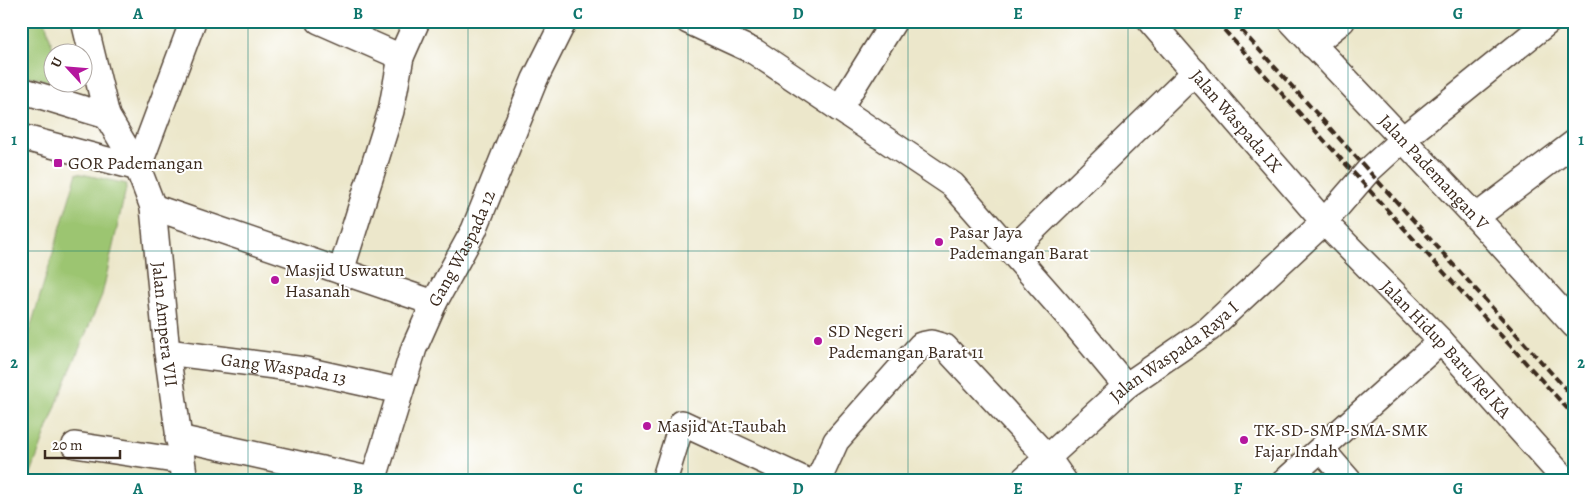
<svg xmlns="http://www.w3.org/2000/svg" width="1595" height="502" font-family="Alegreya,serif">
<style>
.green{fill:#9cc571;stroke:#6c7848}
.lines{fill:none;stroke-linecap:round;stroke-linejoin:round}
.minor-casing{stroke:#564638;stroke-width:28}
.minor{stroke:#fff;stroke-width:25}
.rail{stroke:#3b2a1e;stroke-width:4;stroke-dasharray:8 4;stroke-linecap:butt}
.grid{fill:none;stroke:#0f766e;stroke-width:1;stroke-opacity:0.55}
.poi-dot{fill:#b5179e;stroke:#fff;stroke-width:2}
.labels{text-anchor:middle;stroke-width:4;stroke-linejoin:round;paint-order:stroke}
.street-label{font-size:18px;fill:#3b2a1e;stroke:#fff}
.poi-label{font-size:18px;fill:#3b2a1e;stroke:#fff;text-anchor:start}
.neatline{fill:none;stroke:#0f766e;stroke-width:2}
.grid-label{font-size:16px;text-anchor:middle;font-weight:bold;fill:#0f766e}
</style>
<rect width="100%" height="100%" fill="#fff"/>
<filter id="ink" filterUnits="userSpaceOnUse"><feTurbulence type="fractalNoise" baseFrequency=".02" numOctaves="2"/><feDisplacementMap in="SourceGraphic" scale="10" xChannelSelector="R" yChannelSelector="G"/><feConvolveMatrix kernelMatrix="1 2 1 2 8 2 1 2 1" color-interpolation-filters="sRGB"/></filter>
<filter id="wash" filterUnits="userSpaceOnUse"><feTurbulence type="fractalNoise" baseFrequency=".0096" numOctaves="4" result="noise"/><feDisplacementMap in="SourceGraphic" scale="20" xChannelSelector="R" yChannelSelector="G"/><feGaussianBlur stdDeviation="1.12" result="paint"/><feColorMatrix in="noise" values="0 0 0 0 0 0 0 0 0 0 0 0 0 0 0 0 0 1.4 0 .05"/><feComposite in="paint" operator="in"/></filter>
<g filter="url(#wash)">
<rect width="100%" height="100%" fill="#ece7cb"/>
<g class="green">
<polygon points="21,21 45,21 54,52 52,82 21,74"/>
<polygon points="77,173 127,184 102,295 60,395 28,481 21,481 21,359"/>
</g>
</g>
<g filter="url(#ink)">
<g class="lines">
<g class="minor-casing">
<g id="minor">
<path id="s1" d="M84,21l23,95 31,52 15,39 14,145 18,129"/>
<polyline points="319,21 401,57"/>
<polyline points="688,21 755,52 953,185 1068,316 1126,386"/>
<path id="s2" d="M1150,21l174,201 117,119 125,140"/>
<path id="s3" d="M1291,21l185,196 98,108"/>
<polyline points="1312,45 1342,21"/>
<polyline points="21,90 107,116"/>
<polyline points="839,109 894,21"/>
<polyline points="21,137 138,168"/>
<polyline points="138,168 193,21"/>
<polyline points="153,207 434,303"/>
<polyline points="1476,217 1574,143"/>
<polyline points="1011,251 1195,72"/>
<polyline points="341,271 391,111 401,57 417,21"/>
<path id="s4" d="M167,352l138,18 95,21"/>
<polyline points="178,438 377,481"/>
<polyline points="75,445 181,461"/>
<polyline points="1322,450 1349,481"/>
<path id="s5" d="M373,481l41,-133 20,-45 40,-73 61,-151 29,-58"/>
<polyline points="664,481 682,423 807,481"/>
<polyline points="818,481 836,441 921,345 931,343 945,347 1048,458 1064,481"/>
<path id="s6" d="M1022,481l104,-95 83,-57 115,-107 45,-52 34,-31 146,-118"/>
<polyline points="1285,481 1441,341"/>
</g>
</g>
<use href="#minor" class="minor"/>
<g class="rail">
<polyline points="1216,21 1574,416"/>
<polyline points="1233,21 1574,398"/>
</g>
</g>
</g>
<path class="grid" d="M248,21v460M468,21v460M688,21v460M908,21v460M1128,21v460M1348,21v460M21,251h1553"/>
<g class="poi-dot">
<rect x="53" y="158" width="10" height="10" rx="2.5"/>
<circle cx="939" cy="242" r="5"/>
<circle cx="275" cy="280" r="5"/>
<circle cx="818" cy="341" r="5"/>
<circle cx="647" cy="426" r="5"/>
<circle cx="1244" cy="440" r="5"/>
</g>
<g class="labels">
<g class="street-label">
<text dy="6" stroke="none"><textPath href="#s2" startOffset="132">Jalan Waspada IX</textPath></text>
<text dy="6" stroke="none"><textPath href="#s3" startOffset="208">Jalan Pademangan V</textPath></text>
<text dy="6" stroke="none"><textPath href="#s5" startOffset="250">Gang Waspada 12</textPath></text>
<text dy="6" stroke="none"><textPath href="#s1" startOffset="318">Jalan Ampera VII</textPath></text>
<text dy="6" stroke="none"><textPath href="#s2" startOffset="442">Jalan Hidup Baru/Rel KA</textPath></text>
<text dy="6" stroke="none"><textPath href="#s6" startOffset="200">Jalan Waspada Raya I</textPath></text>
<text dy="6" stroke="none"><textPath href="#s4" startOffset="118">Gang Waspada 13</textPath></text>
</g>
<g class="poi-label">
<text x="68" y="169">GOR Pademangan</text>
<text x="949" y="238">Pasar Jaya<tspan x="949" dy="21">Pademangan Barat</tspan></text>
<text x="285" y="276">Masjid Uswatun<tspan x="285" dy="21">Hasanah</tspan></text>
<text x="828" y="337">SD Negeri<tspan x="828" dy="21">Pademangan Barat 11</tspan></text>
<text x="657" y="432">Masjid At-Taubah</text>
<text x="1254" y="436">TK-SD-SMP-SMA-SMK<tspan x="1254" dy="21">Fajar Indah</tspan></text>
</g>
</g>
<rect width="1595" height="502" fill="none" stroke="#fff" stroke-width="55"/>
<g transform="translate(68 68) rotate(296)"><circle r="24" fill="#ffffff" stroke="#b1aaa5"/>
<path d="M0-4L9 19L0 12L-9 19Z" fill="#b5179e"/>
<text y="-8" font-size="14" font-weight="bold" text-anchor="middle" fill="#3b2a1e">U</text>
</g>
<path d="M45 450v8h75v-8" fill="none" stroke="#3b2a1e" stroke-width="2.5"/>
<text x="52" y="450" font-size="15" fill="#3b2a1e" stroke="#ffffff" stroke-width="4" paint-order="stroke">20 m</text>
<rect x="28" y="28" width="1540" height="446" class="neatline"/>
<g class="grid-label">
<text x="138" y="19">A</text>
<text x="358" y="19">B</text>
<text x="578" y="19">C</text>
<text x="798" y="19">D</text>
<text x="1018" y="19">E</text>
<text x="1238" y="19">F</text>
<text x="1458" y="19">G</text>
<text x="14" y="145">1</text>
<text x="1581" y="145">1</text>
<text x="14" y="368">2</text>
<text x="1581" y="368">2</text>
<text x="138" y="494">A</text>
<text x="358" y="494">B</text>
<text x="578" y="494">C</text>
<text x="798" y="494">D</text>
<text x="1018" y="494">E</text>
<text x="1238" y="494">F</text>
<text x="1458" y="494">G</text>
</g>
</svg>
